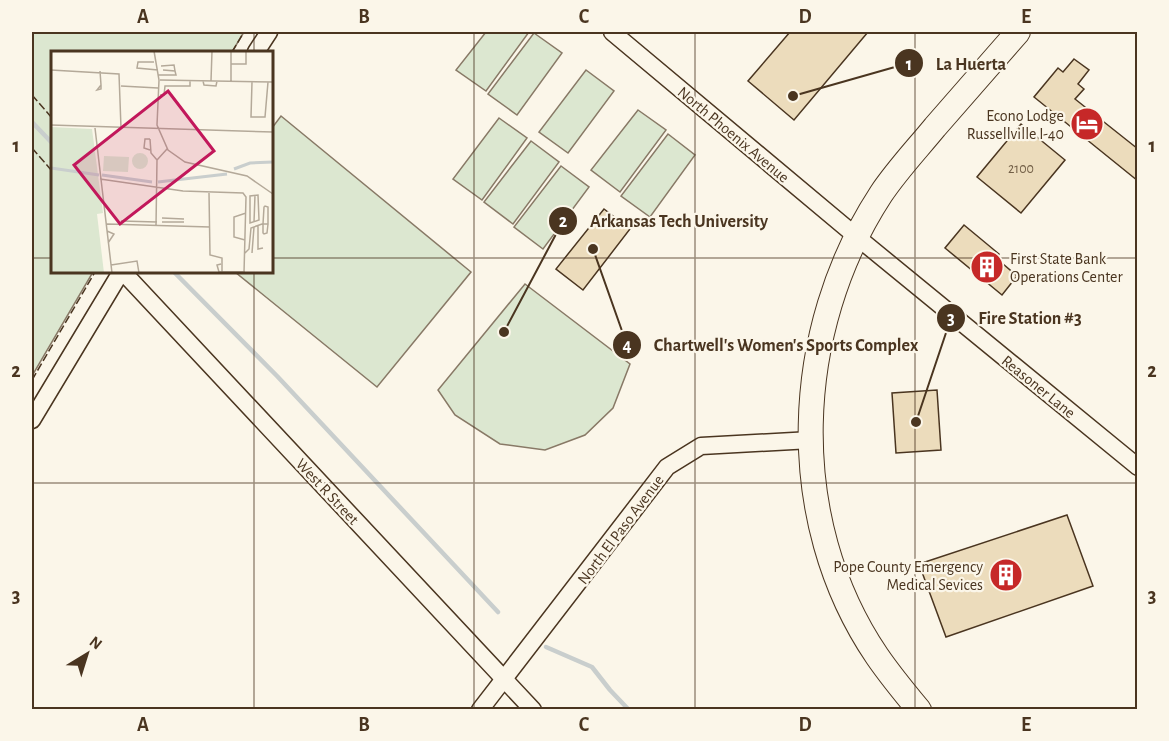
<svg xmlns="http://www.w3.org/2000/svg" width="1169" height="741" font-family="'Alegreya Sans',sans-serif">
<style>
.green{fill:#dce7d0;stroke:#887966;stroke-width:1.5}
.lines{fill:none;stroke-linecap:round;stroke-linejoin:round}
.stream{stroke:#c9cecd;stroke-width:4.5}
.building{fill:#ecdcbc;stroke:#4a3520;stroke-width:1.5}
.minor-casing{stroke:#4a3520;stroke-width:19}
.highway-casing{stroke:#4a3520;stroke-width:26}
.minor{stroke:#fbf6e9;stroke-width:16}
.highway{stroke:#fbf6e9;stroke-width:24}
.fence{stroke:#4a3520;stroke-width:1.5;stroke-dasharray:8 3;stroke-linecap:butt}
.grid{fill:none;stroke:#4a3520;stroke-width:1.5;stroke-opacity:0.55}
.labels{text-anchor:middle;stroke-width:4.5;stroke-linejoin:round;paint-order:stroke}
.number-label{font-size:14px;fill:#725f47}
.poi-label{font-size:16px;fill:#4a3520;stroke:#fbf6e9;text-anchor:end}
.street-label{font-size:16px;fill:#4a3520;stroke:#fbf6e9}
.inset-river{fill:none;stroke:#c9cecd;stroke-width:3}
.inset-road{fill:none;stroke:#b4a999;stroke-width:1.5}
.view{fill:#c2185b;fill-opacity:0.15;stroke:#c2185b;stroke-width:3}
.inset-edge{fill:none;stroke:#4a3520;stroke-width:3}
.leader{fill:none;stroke:#4a3520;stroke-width:2}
.callout-dot{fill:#4a3520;stroke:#fbf6e9;stroke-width:2}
.mark-label{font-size:18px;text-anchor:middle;font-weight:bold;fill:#fff}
.callout-label{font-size:18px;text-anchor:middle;font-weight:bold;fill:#4a3520;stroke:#fbf6e9;stroke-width:4.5;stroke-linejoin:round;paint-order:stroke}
.neatline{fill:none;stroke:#4a3520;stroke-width:2}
.grid-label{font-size:20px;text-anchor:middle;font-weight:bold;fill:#4a3520}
</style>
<rect width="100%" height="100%" fill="#fbf6e9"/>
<g class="green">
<polygon points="32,32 244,32 232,52 52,52 52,272 93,272 32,376"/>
<polygon points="486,32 529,32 486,91 456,70"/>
<polygon points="534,33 562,53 517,115 488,94"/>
<polygon points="586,70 614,91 568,153 539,132"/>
<polygon points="638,110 666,130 620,192 591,170"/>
<polygon points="281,116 471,272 377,387 235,272 272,272 272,128"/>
<polygon points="499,118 527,138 482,200 453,179"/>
<polygon points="668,134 695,155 650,217 621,196"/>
<polygon points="531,141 559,162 513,224 484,202"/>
<polygon points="561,166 589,187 543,249 514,227"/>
<polygon points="525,284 630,364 613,408 585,435 545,450 500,444 455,415 438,390"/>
</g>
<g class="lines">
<g class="stream">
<polyline points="32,122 52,143"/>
<polyline points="174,272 277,376 498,612"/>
<polyline points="546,647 592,667 610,690 629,710"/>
</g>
</g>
<g class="building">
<polygon points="790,32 868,32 794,120 748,81"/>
<polygon points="1074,59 1089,70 1078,84 1084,89 1075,99 1138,149 1138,181 1034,97 1058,68 1063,72"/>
<polygon points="1021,124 1065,160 1021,213 977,177"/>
<polygon points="604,209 630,229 583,290 556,269"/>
<polygon points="964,225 999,254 996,258 1017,276 1002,295 945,248"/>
<polygon points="937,390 941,450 896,453 892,393"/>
<polygon points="1067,515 1093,586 946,637 919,564"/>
</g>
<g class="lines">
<g class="minor-casing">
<g id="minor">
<polyline points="612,32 857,237 1138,467"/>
<polyline points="256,52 269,32"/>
<polyline points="123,272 533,710"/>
<polyline points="32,420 121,272"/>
<polyline points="480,710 667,467 701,446 811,440"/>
</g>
</g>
<g class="highway-casing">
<path id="highway" d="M919,710c-15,-18 -29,-35 -42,-54 -93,-137 -85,-326 4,-462 16,-24 36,-45 54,-67 28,-32 56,-64 83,-95"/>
</g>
<use href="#minor" class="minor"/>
<use href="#highway" class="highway"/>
<g class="fence">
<polyline points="232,52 244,32"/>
<polyline points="32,95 52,118"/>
<polyline points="32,148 52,171"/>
<polyline points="32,380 95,272"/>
</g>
</g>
<path class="grid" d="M254,32v20M474,32v678M695,32v678M915,32v678M32,258h20M272,258h866M254,272v438M32,483h1106"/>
<defs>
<g id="hotel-disc" transform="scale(1.725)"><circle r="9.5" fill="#c62828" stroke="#fbf6e9"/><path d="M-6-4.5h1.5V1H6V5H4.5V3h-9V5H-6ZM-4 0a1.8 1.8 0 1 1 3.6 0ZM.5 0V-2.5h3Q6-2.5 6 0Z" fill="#fff"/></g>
<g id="building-disc" transform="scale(1.725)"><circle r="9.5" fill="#c62828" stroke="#fbf6e9"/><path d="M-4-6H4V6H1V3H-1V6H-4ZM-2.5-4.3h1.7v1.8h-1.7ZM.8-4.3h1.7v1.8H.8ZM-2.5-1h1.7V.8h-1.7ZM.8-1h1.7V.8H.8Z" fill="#fff"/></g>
</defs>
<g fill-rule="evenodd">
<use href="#hotel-disc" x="1087" y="124"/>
<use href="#building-disc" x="987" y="267"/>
<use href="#building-disc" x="1006" y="575"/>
</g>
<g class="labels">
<g class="number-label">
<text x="1021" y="173">2100</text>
</g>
<g class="poi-label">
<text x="1064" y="121">Econo Lodge<tspan x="1064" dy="18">Russellville I-40</tspan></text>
<text x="1010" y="264" text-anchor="start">First State Bank<tspan x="1010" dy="18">Operations Center</tspan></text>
<text x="983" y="572">Pope County Emergency<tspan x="983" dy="18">Medical Sevices</tspan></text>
</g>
<g class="street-label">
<text transform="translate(734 134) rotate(40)" y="6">North Phoenix Avenue</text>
<text transform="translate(1039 386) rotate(39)" y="6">Reasoner Lane</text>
<text transform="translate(328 491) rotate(47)" y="6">West R Street</text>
<text transform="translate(620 529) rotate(-53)" y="6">North El Paso Avenue</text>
</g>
</g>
<g transform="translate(51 51)">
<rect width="222" height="222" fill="#fbf6e9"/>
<path d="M0,76l41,2 11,84 -6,1 7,59h-53zM81 110a8 8 0 1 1 16 0a8 8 0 1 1-16 0ZM53,105l25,1 -1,15 -25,-1z" fill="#dce7d0"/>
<path class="inset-river" d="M0,117l48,7M183,118l16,-6 23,-1M51,124l50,7M107,131l69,-8"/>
<path class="inset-road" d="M103,0l5,29 -2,45 11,25 17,12 62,14 26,18M103,11h-16l-1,6 21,2M180,13h15v-13M110,15l13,-1 1,6M0,19l68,4 2,54M49,20l1,14v4l-4,1 4,-5M107,24h18l-1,-4 -12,-1M109,29l113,2M152,30l1,4 12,1 1,-5M160,30l1,-30M180,30v-30M201,31l-1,35h14l3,-35M70,35l37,2M109,44h4l1,-9h25v-6M0,74l222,7M44,77l17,145M99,88l1,14 6,7M99,88h-5l-1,9 6,2M49,128l83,12 60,2 3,4 -2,76M158,142l1,62 12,3v15M207,144l1,25 -9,3v-27zM111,167l22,1M70,170l36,1M111,171h22M203,171l1,-27M56,173l103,3M207,174v24l5,-1M105,175l1,-66 10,-11M56,180l7,3 -6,9M194,189l-11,-3v-20l12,-4M194,202l4,-4 2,-21 11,-4h6v-17l-3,-1 -1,1 -1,17v9l1,1 3,-1 1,-9M201,202l2,-26M170,213l-4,1 2,7h26M60,214l26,-4 2,12"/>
<path class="view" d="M117,40l46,60 -94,73 -46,-59z"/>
<rect width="222" height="222" class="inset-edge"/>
</g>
<path class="leader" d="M793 96L909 63M504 332L563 221M916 422L951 318M593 249L627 345"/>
<g class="callout-dot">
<circle cx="793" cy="96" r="6"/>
<circle cx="504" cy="332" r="6"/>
<circle cx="916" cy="422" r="6"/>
<circle cx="593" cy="249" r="6"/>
<circle cx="909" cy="63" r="15"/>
<circle cx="563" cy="221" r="15"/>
<circle cx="951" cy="318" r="15"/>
<circle cx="627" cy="345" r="15"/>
</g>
<g class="mark-label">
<text x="909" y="70">1</text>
<text x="563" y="227">2</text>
<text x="951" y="324">3</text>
<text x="627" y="351">4</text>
</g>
<g class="callout-label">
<text x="971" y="70">La Huerta</text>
<text x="679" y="227">Arkansas Tech University</text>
<text x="1030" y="324">Fire Station #3</text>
<text x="786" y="351">Chartwell's Women's Sports Complex</text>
</g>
<rect width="1169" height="741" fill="none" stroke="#fbf6e9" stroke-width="66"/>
<g transform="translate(87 654) rotate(38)" stroke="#fbf6e9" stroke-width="4.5" paint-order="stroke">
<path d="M0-4.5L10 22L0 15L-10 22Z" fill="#4a3520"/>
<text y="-9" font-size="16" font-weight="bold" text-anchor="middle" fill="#4a3520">N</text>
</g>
<rect x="33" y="33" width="1103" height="675" class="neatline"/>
<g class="grid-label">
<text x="143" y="23">A</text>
<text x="364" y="23">B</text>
<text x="584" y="23">C</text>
<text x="805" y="23">D</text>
<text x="1026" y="23">E</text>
<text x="16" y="152">1</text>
<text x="1152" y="152">1</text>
<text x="16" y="377">2</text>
<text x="1152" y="377">2</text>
<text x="16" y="602">3</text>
<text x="1152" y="602">3</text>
<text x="143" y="731">A</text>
<text x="364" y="731">B</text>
<text x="584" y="731">C</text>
<text x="805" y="731">D</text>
<text x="1026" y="731">E</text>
</g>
</svg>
